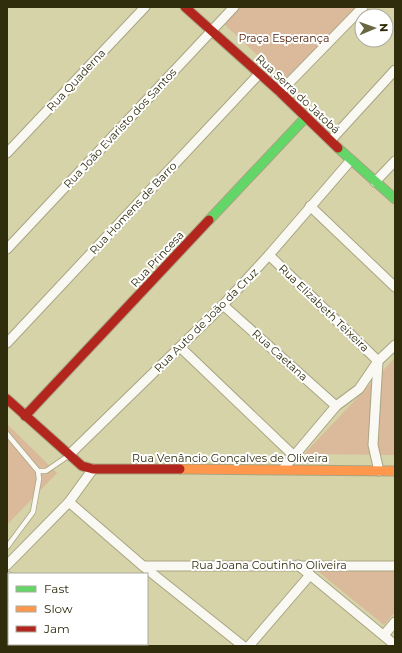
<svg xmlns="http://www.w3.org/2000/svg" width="402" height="653" font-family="Montserrat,sans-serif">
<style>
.green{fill:#daba9a}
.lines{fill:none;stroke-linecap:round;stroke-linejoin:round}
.lane-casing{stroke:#a8a583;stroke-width:6}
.street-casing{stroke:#a8a583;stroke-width:11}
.fast-casing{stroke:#a8a583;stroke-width:11}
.slow-casing{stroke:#a8a583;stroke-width:11}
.jam-casing{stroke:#a8a583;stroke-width:11}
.lane{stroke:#f9f8f2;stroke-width:4.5}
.street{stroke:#f9f8f2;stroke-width:9}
.fast{stroke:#63d668;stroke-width:9}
.slow{stroke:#ff974d;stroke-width:9}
.jam{stroke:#b3261e;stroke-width:9}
.labels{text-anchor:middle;stroke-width:4;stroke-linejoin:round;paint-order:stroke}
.park-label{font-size:11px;fill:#4d1a00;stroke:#fff}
.street-label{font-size:11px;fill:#302d0c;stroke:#fff}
</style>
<rect width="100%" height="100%" fill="#d6d3a9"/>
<g class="green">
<polygon points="237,7 358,7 286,82 223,23"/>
<polygon points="395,358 395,455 304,454"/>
<polygon points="7,424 57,473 7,525"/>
<polygon points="315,569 395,571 395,612 384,625"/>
</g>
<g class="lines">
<g class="lane-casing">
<g id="lane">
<polyline points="7,434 38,471 46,471 68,456"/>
<polyline points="7,547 33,512 39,479 38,471"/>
</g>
</g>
<g class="street-casing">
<g id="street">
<polyline points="280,92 363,7"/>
<polyline points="331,140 395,70"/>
<polyline points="7,153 145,7"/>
<polyline points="375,182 395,161"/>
<polyline points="310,206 395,287"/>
<polyline points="7,249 234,7"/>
<polyline points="269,255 378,361 373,445 379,471"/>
<polyline points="223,305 336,406"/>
<polyline points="7,343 259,74"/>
<polyline points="180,347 294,456"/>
<polyline points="69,455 223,305 269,255 351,160"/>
<polyline points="283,469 336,406 359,389 378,361 395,345"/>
<polyline points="69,502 143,566 243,646"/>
<polyline points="7,565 69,502 93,469"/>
<polyline points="298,565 395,645"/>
<polyline points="143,566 395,566"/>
<polyline points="7,576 9,578"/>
<polyline points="384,635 395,622"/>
<polyline points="7,636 9,639"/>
<polyline points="13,644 15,646"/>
<polyline points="86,644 88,646"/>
<polyline points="249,646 310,575"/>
</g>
</g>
<g class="fast-casing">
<g id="fast">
<polyline points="338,148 395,199"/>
<polyline points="209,220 306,117"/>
</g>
</g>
<g class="slow-casing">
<polyline id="slow" points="180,469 395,471"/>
</g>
<g class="jam-casing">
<g id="jam">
<polyline points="185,7 280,92 338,148"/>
<polyline points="7,399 82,466 93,469 180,469"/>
<polyline points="25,416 209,220"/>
</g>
</g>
<use href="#lane" class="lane"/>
<use href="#street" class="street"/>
<use href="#fast" class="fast"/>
<use href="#slow" class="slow"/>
<use href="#jam" class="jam"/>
</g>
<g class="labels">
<g class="park-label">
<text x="284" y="42">Praça Esperança</text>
</g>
<g class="street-label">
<text transform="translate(76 80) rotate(-47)" y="4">Rua Quaderna</text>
<text transform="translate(298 94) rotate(43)" y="4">Rua Serra do Jatobá</text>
<text transform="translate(120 128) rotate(-47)" y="4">Rua João Evaristo dos Santos</text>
<text transform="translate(133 208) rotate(-47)" y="4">Rua Homens de Barro</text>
<text transform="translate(157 259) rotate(-47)" y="4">Rua Princesa</text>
<text transform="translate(324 308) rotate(44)" y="4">Rua Elizabeth Teixeira</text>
<text transform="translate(206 320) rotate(-45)" y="4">Rua Auto de João da Cruz</text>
<text transform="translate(280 355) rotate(42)" y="4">Rua Caetana</text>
<text x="230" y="462">Rua Venâncio Gonçalves de Oliveira</text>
<text x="269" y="569">Rua Joana Coutinho Oliveira</text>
</g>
</g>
<rect width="402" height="653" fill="none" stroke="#302d0c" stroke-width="16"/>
<rect x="8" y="573" width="140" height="72" fill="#ffffff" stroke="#acab9e"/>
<rect x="16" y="586" width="20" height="6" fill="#63d668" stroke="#acab9e"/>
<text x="44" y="593" font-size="12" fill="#302d0c">Fast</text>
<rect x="16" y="606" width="20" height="6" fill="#ff974d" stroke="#acab9e"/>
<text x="44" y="613" font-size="12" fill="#302d0c">Slow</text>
<rect x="16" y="626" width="20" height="6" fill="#b3261e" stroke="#acab9e"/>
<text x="44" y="633" font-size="12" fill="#302d0c">Jam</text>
<g transform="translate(374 28) rotate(88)"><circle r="19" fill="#ffffff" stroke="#acab9e"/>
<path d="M0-3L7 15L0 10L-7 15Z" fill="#6a6743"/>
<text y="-6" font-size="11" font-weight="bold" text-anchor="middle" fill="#302d0c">N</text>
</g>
</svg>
